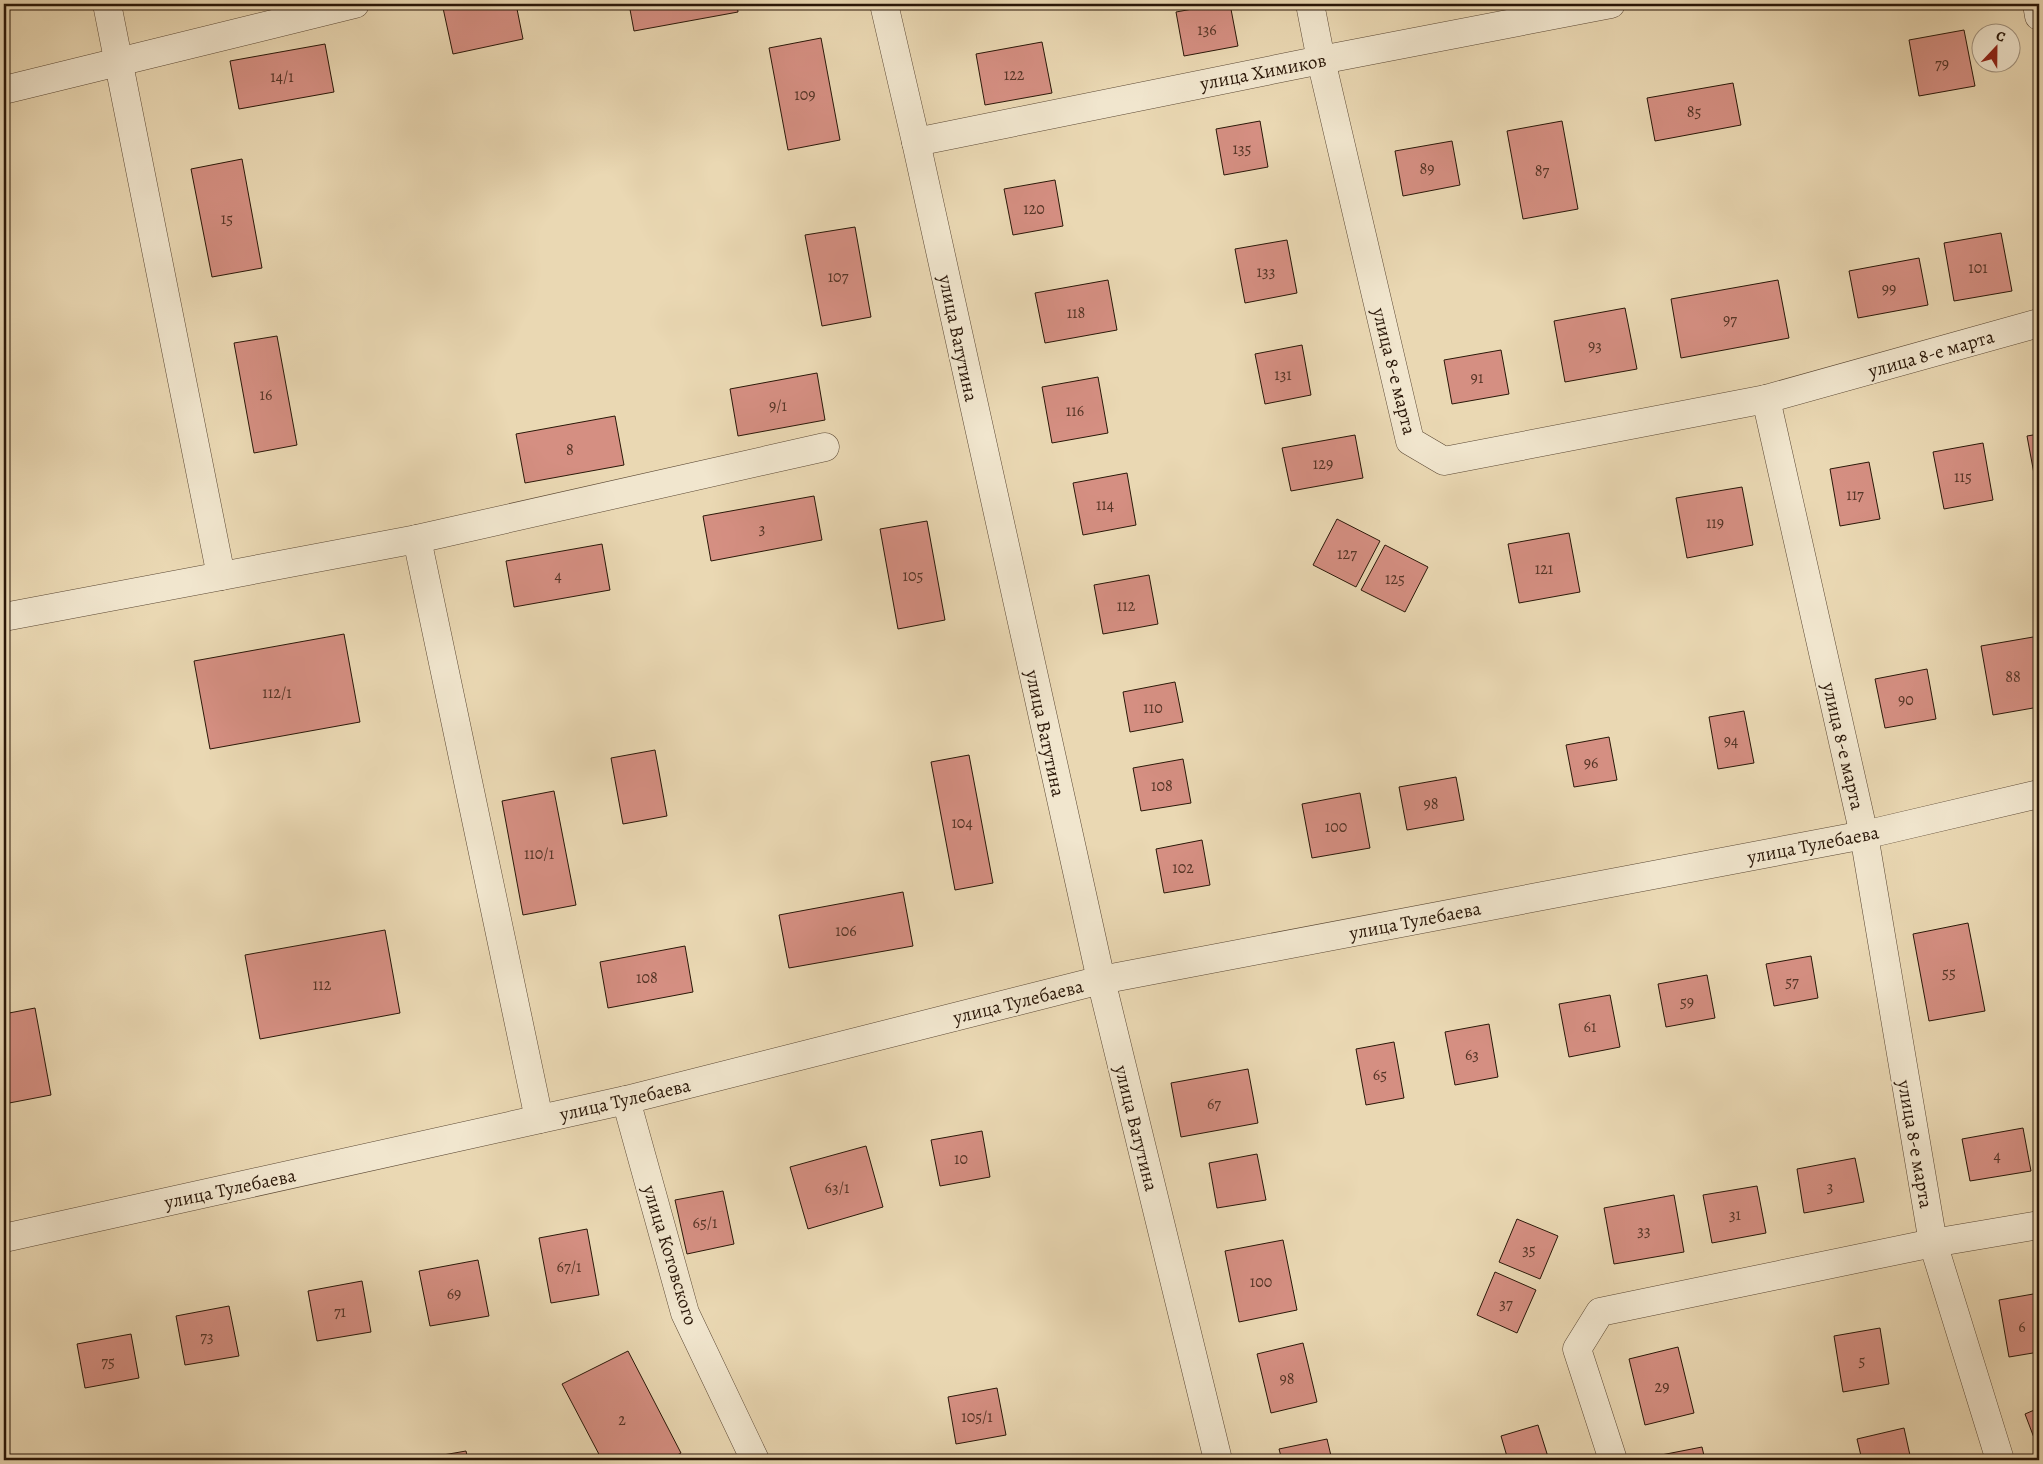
<svg xmlns="http://www.w3.org/2000/svg" width="2043" height="1464" font-family="Alegreya,serif">
<style>
.building{fill:#d58f82;stroke:#2a1708}
.lines{fill:none;stroke-linecap:round;stroke-linejoin:round}
.minor-casing{stroke:#5a4733;stroke-width:29}
.tertiary-casing{stroke:#5a4733;stroke-width:29}
.minor{stroke:#f1e6ce;stroke-width:28}
.tertiary{stroke:#f1e6ce;stroke-width:28}
.labels{text-anchor:middle;stroke-width:4.5;stroke-linejoin:round;paint-order:stroke}
.number-label{font-size:16px;fill:#553526}
.street-label{font-size:19px;fill:#2a1708;stroke:#f1e6ce}
</style>
<rect width="100%" height="100%" fill="#ead8b3"/>
<filter id="stains"><feTurbulence type="fractalNoise" baseFrequency=".004" numOctaves="4"/><feColorMatrix values="0 0 0 0 .2 0 0 0 0 .09 0 0 0 0 .02 0 0 0 .5 -.17"/></filter>
<radialGradient id="worn" r=".72"><stop offset=".6" stop-color="#630" stop-opacity="0"/><stop offset="1" stop-color="#630" stop-opacity=".3"/></radialGradient>
<g class="building">
<polygon points="461,4 516,4 523,39 453,54 443,8"/>
<polygon points="629,4 737,4 738,12 634,31"/>
<polygon points="1220,4 1230,4 1238,46 1184,56 1176,12"/>
<polygon points="1964,30 1975,86 1919,96 1909,40"/>
<polygon points="821,38 840,140 788,150 769,48"/>
<polygon points="1042,42 1052,93 985,105 976,54"/>
<polygon points="325,44 334,92 239,109 230,61"/>
<polygon points="1733,83 1741,125 1655,141 1647,98"/>
<polygon points="1260,121 1268,167 1224,175 1216,129"/>
<polygon points="1562,121 1578,209 1523,219 1507,131"/>
<polygon points="1452,141 1460,185 1403,196 1395,151"/>
<polygon points="242,159 262,268 212,277 191,169"/>
<polygon points="1055,180 1063,226 1013,235 1004,189"/>
<polygon points="855,227 871,317 822,326 805,235"/>
<polygon points="2001,233 2012,291 1954,301 1944,243"/>
<polygon points="1287,240 1297,293 1245,303 1235,249"/>
<polygon points="1919,258 1928,305 1858,318 1849,271"/>
<polygon points="1108,280 1117,330 1045,343 1035,293"/>
<polygon points="1778,280 1789,338 1681,358 1671,299"/>
<polygon points="1625,308 1637,369 1565,382 1554,321"/>
<polygon points="277,336 297,445 254,453 234,343"/>
<polygon points="1302,345 1311,395 1265,404 1255,354"/>
<polygon points="1501,350 1509,394 1452,404 1444,360"/>
<polygon points="817,373 825,420 738,436 730,389"/>
<polygon points="1098,377 1108,433 1052,443 1042,387"/>
<polygon points="615,416 624,465 525,483 516,434"/>
<polygon points="2039,434 2039,490 2037,490 2027,436"/>
<polygon points="1355,435 1363,478 1291,491 1282,448"/>
<polygon points="1983,443 1993,500 1944,509 1933,452"/>
<polygon points="1869,462 1880,519 1840,526 1830,469"/>
<polygon points="1127,473 1136,525 1083,535 1073,483"/>
<polygon points="1742,487 1753,545 1687,558 1676,498"/>
<polygon points="814,496 822,540 711,561 703,516"/>
<polygon points="1337,519 1380,541 1356,587 1313,565"/>
<polygon points="927,521 945,620 898,629 880,529"/>
<polygon points="1569,533 1580,592 1519,603 1508,544"/>
<polygon points="602,544 610,590 514,607 506,561"/>
<polygon points="1385,545 1428,567 1405,612 1361,590"/>
<polygon points="1149,575 1158,624 1103,634 1094,585"/>
<polygon points="344,634 360,722 210,749 194,661"/>
<polygon points="2039,636 2039,707 1993,715 1981,646"/>
<polygon points="1927,669 1936,719 1885,728 1875,679"/>
<polygon points="1175,682 1183,722 1130,732 1123,692"/>
<polygon points="1744,711 1754,763 1718,769 1709,717"/>
<polygon points="1609,737 1617,780 1574,787 1566,745"/>
<polygon points="655,750 667,816 623,824 611,758"/>
<polygon points="969,755 993,883 955,890 931,762"/>
<polygon points="1183,759 1191,803 1141,811 1133,768"/>
<polygon points="1456,777 1464,820 1407,830 1399,787"/>
<polygon points="554,791 576,905 523,915 502,801"/>
<polygon points="1360,793 1370,848 1312,858 1302,804"/>
<polygon points="1202,840 1210,885 1164,893 1156,849"/>
<polygon points="903,892 913,946 789,968 779,915"/>
<polygon points="1968,923 1985,1011 1929,1021 1913,934"/>
<polygon points="385,930 400,1013 260,1039 245,955"/>
<polygon points="685,946 693,992 608,1008 600,962"/>
<polygon points="1811,956 1818,998 1774,1006 1766,964"/>
<polygon points="1707,975 1715,1018 1666,1027 1658,984"/>
<polygon points="1610,995 1620,1047 1569,1057 1559,1004"/>
<polygon points="35,1008 51,1095 4,1104 4,1014"/>
<polygon points="1489,1024 1498,1077 1455,1085 1445,1032"/>
<polygon points="1394,1042 1404,1098 1366,1105 1356,1049"/>
<polygon points="1248,1069 1258,1123 1181,1137 1171,1083"/>
<polygon points="2023,1128 2031,1171 1970,1181 1962,1139"/>
<polygon points="982,1131 990,1177 940,1186 931,1140"/>
<polygon points="866,1146 883,1207 808,1229 790,1167"/>
<polygon points="1257,1154 1266,1200 1217,1208 1209,1163"/>
<polygon points="1855,1158 1864,1202 1804,1213 1797,1169"/>
<polygon points="1757,1186 1766,1233 1712,1243 1703,1195"/>
<polygon points="723,1191 734,1244 687,1254 675,1200"/>
<polygon points="1674,1195 1684,1252 1614,1264 1604,1208"/>
<polygon points="1517,1219 1558,1236 1540,1279 1499,1262"/>
<polygon points="587,1229 599,1295 551,1303 539,1238"/>
<polygon points="1283,1240 1297,1310 1239,1322 1225,1251"/>
<polygon points="478,1260 489,1316 430,1326 419,1271"/>
<polygon points="1495,1272 1536,1290 1517,1333 1477,1315"/>
<polygon points="362,1281 371,1332 317,1341 308,1291"/>
<polygon points="2039,1293 2039,1352 2009,1357 1999,1300"/>
<polygon points="229,1306 239,1356 185,1365 176,1316"/>
<polygon points="1880,1328 1889,1384 1843,1392 1834,1336"/>
<polygon points="131,1334 139,1378 85,1388 77,1344"/>
<polygon points="1303,1343 1317,1402 1271,1413 1257,1354"/>
<polygon points="1678,1347 1694,1413 1645,1425 1629,1359"/>
<polygon points="628,1351 681,1453 668,1460 602,1460 562,1384"/>
<polygon points="997,1388 1006,1435 956,1444 948,1397"/>
<polygon points="2039,1408 2039,1451 2025,1414"/>
<polygon points="1538,1425 1549,1460 1508,1460 1501,1436"/>
<polygon points="1904,1428 1911,1460 1862,1460 1857,1439"/>
<polygon points="1327,1439 1332,1460 1282,1460 1279,1449"/>
<polygon points="1702,1447 1705,1460 1657,1460 1656,1456"/>
<polygon points="466,1451 468,1460 421,1460 420,1459"/>
</g>
<g class="lines">
<g class="minor-casing">
<g id="minor">
<polyline points="107,4 221,576"/>
<polyline points="1310,4 1321,60 1410,441 1444,461 1766,399 2039,323"/>
<polyline points="2037,4 2039,16"/>
<polyline points="4,90 355,4"/>
<polyline points="916,142 1321,60 1611,4"/>
<polyline points="1766,399 1864,835 1933,1243 2000,1460"/>
<polyline points="417,539 825,447"/>
<polyline points="4,617 417,539 539,1119"/>
<polyline points="626,1100 685,1313 755,1460"/>
<polyline points="1613,1460 1577,1349 1600,1312 1933,1243 2039,1225"/>
</g>
</g>
<g class="tertiary-casing">
<g id="tertiary">
<polyline points="884,4 916,142 1101,980 1218,1460"/>
<polyline points="4,1238 626,1100 1101,980 1864,835 2039,794"/>
</g>
</g>
<use href="#minor" class="minor"/>
<use href="#tertiary" class="tertiary"/>
</g>
<g class="labels">
<g class="number-label">
<text x="1207" y="35">136</text>
<text x="1942" y="69">79</text>
<text x="1014" y="80">122</text>
<text x="282" y="82">14/1</text>
<text x="805" y="100">109</text>
<text x="1694" y="117">85</text>
<text x="1242" y="154">135</text>
<text x="1427" y="174">89</text>
<text x="1542" y="176">87</text>
<text x="1034" y="214">120</text>
<text x="227" y="224">15</text>
<text x="1978" y="273">101</text>
<text x="1266" y="277">133</text>
<text x="838" y="282">107</text>
<text x="1889" y="294">99</text>
<text x="1076" y="318">118</text>
<text x="1730" y="325">97</text>
<text x="1595" y="351">93</text>
<text x="1283" y="380">131</text>
<text x="1477" y="383">91</text>
<text x="266" y="400">16</text>
<text x="778" y="411">9/1</text>
<text x="1075" y="416">116</text>
<text x="570" y="455">8</text>
<text x="1323" y="469">129</text>
<text x="1963" y="482">115</text>
<text x="1855" y="500">117</text>
<text x="1105" y="510">114</text>
<text x="1715" y="528">119</text>
<text x="762" y="534">3</text>
<text x="1347" y="559">127</text>
<text x="1544" y="574">121</text>
<text x="558" y="581">4</text>
<text x="913" y="581">105</text>
<text x="1395" y="584">125</text>
<text x="1126" y="611">112</text>
<text x="2013" y="682">88</text>
<text x="277" y="698">112/1</text>
<text x="1906" y="705">90</text>
<text x="1153" y="713">110</text>
<text x="1731" y="746">94</text>
<text x="1591" y="768">96</text>
<text x="1162" y="791">108</text>
<text x="1431" y="809">98</text>
<text x="962" y="828">104</text>
<text x="1336" y="832">100</text>
<text x="539" y="859">110/1</text>
<text x="1183" y="873">102</text>
<text x="846" y="936">106</text>
<text x="1949" y="978">55</text>
<text x="647" y="983">108</text>
<text x="1792" y="987">57</text>
<text x="322" y="990">112</text>
<text x="1687" y="1007">59</text>
<text x="1590" y="1032">61</text>
<text x="1472" y="1060">63</text>
<text x="1380" y="1080">65</text>
<text x="1214" y="1109">67</text>
<text x="1997" y="1161">4</text>
<text x="961" y="1164">10</text>
<text x="1830" y="1192">3</text>
<text x="837" y="1193">63/1</text>
<text x="1735" y="1220">31</text>
<text x="705" y="1228">65/1</text>
<text x="1644" y="1236">33</text>
<text x="1529" y="1255">35</text>
<text x="569" y="1272">67/1</text>
<text x="1261" y="1287">100</text>
<text x="454" y="1299">69</text>
<text x="1506" y="1309">37</text>
<text x="340" y="1317">71</text>
<text x="2022" y="1332">6</text>
<text x="207" y="1342">73</text>
<text x="1862" y="1366">5</text>
<text x="108" y="1367">75</text>
<text x="1287" y="1384">98</text>
<text x="1662" y="1392">29</text>
<text x="977" y="1422">105/1</text>
<text x="622" y="1425">2</text>
</g>
<g class="street-label">
<text transform="translate(1263 71) rotate(-11)" y="7">улица Химиков</text>
<text transform="translate(959 338) rotate(78)" y="7">улица Ватутина</text>
<text transform="translate(1931 353) rotate(-16)" y="7">улица 8-е марта</text>
<text transform="translate(1395 371) rotate(76)" y="7">улица 8-е марта</text>
<text transform="translate(1046 733) rotate(78)" y="7">улица Ватутина</text>
<text transform="translate(1844 746) rotate(77)" y="7">улица 8-е марта</text>
<text transform="translate(1813 844) rotate(-11)" y="7">улица Тулебаева</text>
<text transform="translate(1415 920) rotate(-11)" y="7">улица Тулебаева</text>
<text transform="translate(1018 1001) rotate(-14)" y="7">улица Тулебаева</text>
<text transform="translate(625 1099) rotate(-13)" y="7">улица Тулебаева</text>
<text transform="translate(1137 1128) rotate(76)" y="7">улица Ватутина</text>
<text transform="translate(1916 1144) rotate(80)" y="7">улица 8-е марта</text>
<text transform="translate(230 1188) rotate(-12)" y="7">улица Тулебаева</text>
<text transform="translate(671 1255) rotate(73)" y="7">улица Котовского</text>
</g>
</g>
<rect width="2043" height="1464" fill="none" stroke="#ead8b3" stroke-width="20"/>
<rect x="5" y="5" width="2033" height="1454" fill="none" stroke="#2a1708" stroke-width="2.5"/>
<rect x="10" y="10" width="2023" height="1444" fill="none" stroke="#2a1708"/>
<g transform="translate(1996 48) rotate(22)"><circle r="24" fill="#f1e6ce" stroke="#a1937f"/>
<path d="M0-4L9 19L0 12L-9 19Z" fill="#8f2418"/>
<text y="-8" font-size="14" font-weight="bold" text-anchor="middle" fill="#2a1708">С</text>
</g>
<rect width="100%" height="100%" filter="url(#stains)"/>
<rect width="100%" height="100%" fill="url(#worn)"/>
</svg>
